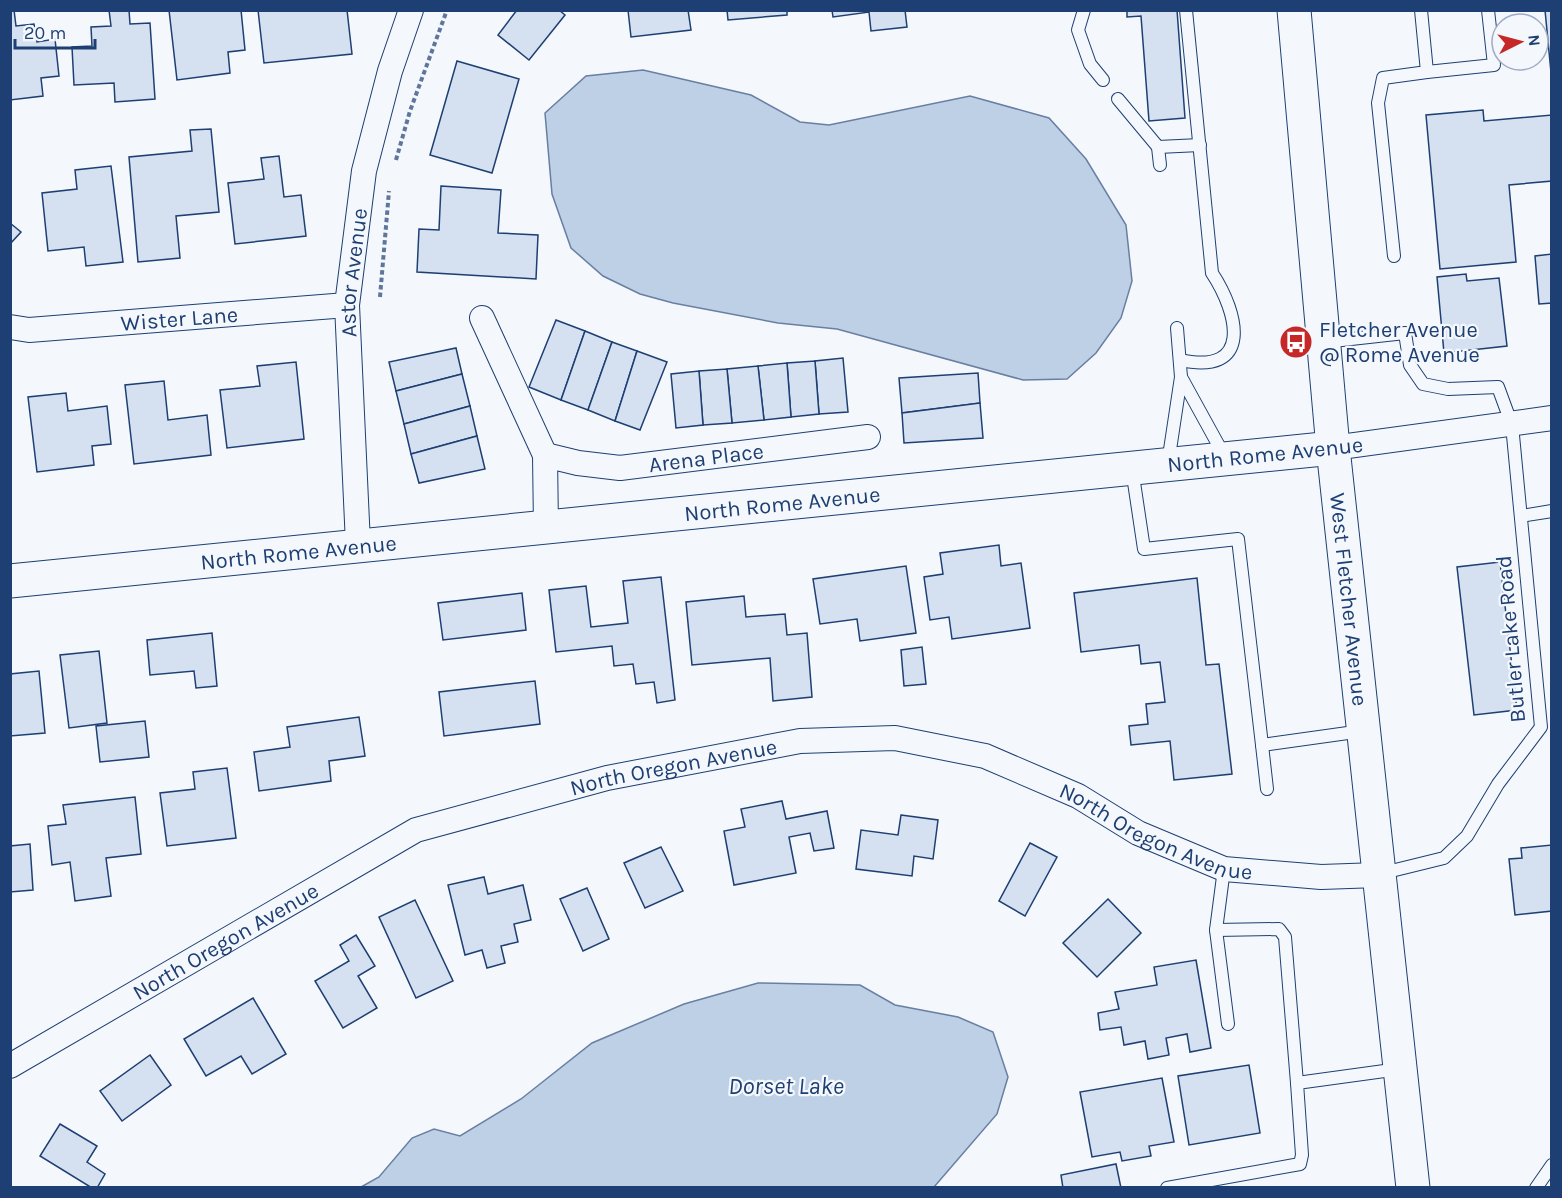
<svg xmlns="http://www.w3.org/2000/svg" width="1562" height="1198" font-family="Karla,sans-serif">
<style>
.water{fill:#bed0e5;stroke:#687fa3;stroke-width:1.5}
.building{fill:#d5e0f0;stroke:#1d3f73;stroke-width:1.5}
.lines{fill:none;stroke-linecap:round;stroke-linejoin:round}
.lane-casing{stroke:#1d3f73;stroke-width:14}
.street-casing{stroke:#1d3f73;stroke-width:26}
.secondary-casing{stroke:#1d3f73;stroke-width:35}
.path{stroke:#5e769c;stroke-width:4;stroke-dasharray:4.5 3;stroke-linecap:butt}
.lane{stroke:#f4f7fb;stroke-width:12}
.street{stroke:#f4f7fb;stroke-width:24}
.secondary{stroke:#f4f7fb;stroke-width:33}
.labels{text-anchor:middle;stroke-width:4.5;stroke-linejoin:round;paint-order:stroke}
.street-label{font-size:22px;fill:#1d3f73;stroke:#f4f7fb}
.poi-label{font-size:22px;fill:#1d3f73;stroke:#f4f7fb;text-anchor:start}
.water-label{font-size:24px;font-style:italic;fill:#1d3f73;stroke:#f4f7fb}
</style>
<rect width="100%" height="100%" fill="#f4f7fb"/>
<g class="water">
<polygon points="643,70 751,95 800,122 829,125 970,96 1049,118 1086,159 1126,225 1132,281 1121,318 1096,353 1067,379 1023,380 837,329 778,323 673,303 640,294 603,276 571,248 552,194 545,113 586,76"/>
<polygon points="758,983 860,985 895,1005 958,1017 993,1032 1008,1077 997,1114 934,1187 361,1187 379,1177 412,1138 434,1129 460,1136 521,1099 592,1043 684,1004"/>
</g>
<g class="building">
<polygon points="10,10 14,10 16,26 34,24 37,42 55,39 59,76 41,78 43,96 10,100"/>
<polygon points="109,10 129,10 130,24 150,23 155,99 115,102 114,83 74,85 72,47 92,46 91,27 111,26"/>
<polygon points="169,10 241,10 245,50 228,52 230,73 177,80"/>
<polygon points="258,10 347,10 352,54 264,63"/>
<polygon points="517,10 559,10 565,15 529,60 498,35"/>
<polygon points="628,10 688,10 691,30 631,37"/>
<polygon points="727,10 787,10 787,15 728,20"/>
<polygon points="832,10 905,10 907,27 871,31 869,12 833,17"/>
<polygon points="1127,10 1177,10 1185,118 1149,121 1141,16 1127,17"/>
<polygon points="1545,10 1552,10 1552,83"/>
<polygon points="457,61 519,79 492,173 430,155"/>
<polygon points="1483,110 1484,121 1552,115 1552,181 1509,185 1516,262 1440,269 1426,115"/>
<polygon points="211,129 219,212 176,216 180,258 138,262 129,157 192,151 190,130"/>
<polygon points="279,156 284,197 301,195 306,236 235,244 228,183 264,179 261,158"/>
<polygon points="111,166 123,262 86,266 84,247 48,251 42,193 77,189 75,170"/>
<polygon points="441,186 501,190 498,233 538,235 536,279 417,272 419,229 439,230"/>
<polygon points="10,223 21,232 10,244"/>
<polygon points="1552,254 1552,303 1539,304 1535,256"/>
<polygon points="1466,274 1467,281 1499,278 1507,346 1444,353 1437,277"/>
<polygon points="556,320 585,331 561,400 529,387"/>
<polygon points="585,331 612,342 588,410 561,400"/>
<polygon points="612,342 637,351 615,421 588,410"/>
<polygon points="456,348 462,374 396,391 389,362"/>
<polygon points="637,351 667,362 640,430 615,421"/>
<polygon points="843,358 848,412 819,414 815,361"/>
<polygon points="815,361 819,414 791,417 787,363"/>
<polygon points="296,362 304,439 227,448 220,390 260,386 257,366"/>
<polygon points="787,363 791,417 764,420 758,366"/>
<polygon points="758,366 764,420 732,423 727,369"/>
<polygon points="727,369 732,423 703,425 699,371"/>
<polygon points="699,371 703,425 676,428 671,374"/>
<polygon points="978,373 980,403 902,413 899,378"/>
<polygon points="462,374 470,406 404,424 396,391"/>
<polygon points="164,381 168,420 207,415 211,455 134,464 125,385"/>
<polygon points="66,393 68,411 107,406 111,444 92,446 94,465 37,472 28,397"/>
<polygon points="980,403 983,438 904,443 902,413"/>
<polygon points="470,406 477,436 411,454 404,424"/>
<polygon points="477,436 485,469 419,483 411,454"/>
<polygon points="999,545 1001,566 1021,563 1030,628 952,639 949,617 930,620 924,577 943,574 940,553"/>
<polygon points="1500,562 1517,710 1474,715 1457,567"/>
<polygon points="906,566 916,633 860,641 857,619 820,624 813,579"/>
<polygon points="661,577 675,700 657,703 654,682 636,684 633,664 614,666 612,646 556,652 549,590 586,586 591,627 628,623 623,581"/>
<polygon points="1197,578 1206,665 1219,664 1232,774 1174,780 1170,741 1131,745 1129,726 1148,724 1146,704 1165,702 1160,662 1141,664 1139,645 1081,652 1074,593"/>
<polygon points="522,593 526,630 443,640 438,603"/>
<polygon points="744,596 746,617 785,614 787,635 807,633 812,697 773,701 770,658 692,665 686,602"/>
<polygon points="212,633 217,686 196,688 194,671 150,675 147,640"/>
<polygon points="922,647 926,684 904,686 901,650"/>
<polygon points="99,651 107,723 69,728 60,655"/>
<polygon points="39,671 45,733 10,736 10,674"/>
<polygon points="535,681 540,724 444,736 439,692"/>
<polygon points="359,717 365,756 329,761 331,781 259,791 254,752 290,747 287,727"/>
<polygon points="145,721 149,757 100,762 96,726"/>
<polygon points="227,768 236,838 167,846 160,793 195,789 193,772"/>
<polygon points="135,797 141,854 106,858 111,896 75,901 70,862 52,865 48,826 66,824 63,805"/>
<polygon points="782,801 786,819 827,811 834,848 814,851 810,833 789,837 796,873 734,885 724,831 745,827 741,809"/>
<polygon points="901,815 938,820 933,859 914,856 912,876 856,869 861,830 898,835"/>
<polygon points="1030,843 1057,857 1025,916 999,901"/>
<polygon points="30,844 33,890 10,892 10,846"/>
<polygon points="1552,845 1552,911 1515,915 1509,859 1522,858 1521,848"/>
<polygon points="661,847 683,891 645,908 624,863"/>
<polygon points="484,877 488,894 523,885 531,920 514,924 518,942 501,946 505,963 487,968 482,950 465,955 448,885"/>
<polygon points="587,888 609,939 583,951 560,899"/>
<polygon points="1108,899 1141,933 1097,977 1063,943"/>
<polygon points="415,900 453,981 416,998 379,917"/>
<polygon points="356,935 375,966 358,976 377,1008 343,1028 315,981 349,961 340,945"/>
<polygon points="1196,960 1211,1048 1190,1052 1187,1034 1166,1038 1169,1055 1148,1059 1145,1041 1124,1045 1121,1027 1100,1030 1098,1013 1119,1009 1115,992 1157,985 1154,967"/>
<polygon points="253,998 286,1054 252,1074 241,1056 206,1076 184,1039"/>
<polygon points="150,1055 171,1085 122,1121 100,1091"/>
<polygon points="1249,1065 1260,1133 1189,1145 1178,1076"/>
<polygon points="1162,1078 1174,1142 1149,1146 1151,1156 1122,1161 1120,1152 1092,1157 1080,1092"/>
<polygon points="60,1124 97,1146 87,1162 105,1174 97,1188 92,1188 40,1156"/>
<polygon points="1116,1164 1121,1188 1063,1188 1061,1175"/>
</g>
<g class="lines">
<g class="lane-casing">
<g id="lane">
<polyline points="1084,10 1078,30 1090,64 1103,80"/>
<polyline points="1427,72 1494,65 1488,10"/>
<polyline points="1118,99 1158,147 1200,145"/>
<polyline points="1158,147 1160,165"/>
<polyline points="1394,256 1378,103 1383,78 1427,72 1421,10"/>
<polyline points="1324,342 1405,333 1410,365 1423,384 1448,389 1498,387 1512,425 1541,727 1498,784 1467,836 1444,858 1379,874"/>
<path d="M1180,360c73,16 59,-46 32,-87l-26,-263"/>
<polyline points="1181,377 1225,457"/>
<polyline points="1168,463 1181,377 1177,328"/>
<polyline points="1132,469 1144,549 1238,539 1262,745 1362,731"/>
<polyline points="1521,516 1552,511"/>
<polyline points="1262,745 1267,789"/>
<polyline points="1224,869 1216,930 1228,1024"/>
<polyline points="1216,930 1279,929 1285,937 1297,1083"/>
<polyline points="1167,1188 1300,1164 1302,1155 1297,1083 1399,1069"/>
<polyline points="1536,1188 1552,1165"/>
</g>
</g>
<g class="street-casing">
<g id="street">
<polyline points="482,318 545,455"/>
<path id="s1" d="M10,327l19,3 318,-25"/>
<polyline points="1333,448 1552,418"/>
<path id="s2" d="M546,528l-1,-73 33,8 42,5 248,-31"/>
<path id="s3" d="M358,544l-11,-239 17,-134 26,-100 21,-61"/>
<path id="s4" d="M10,1066l406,-236 191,-52 193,-37 95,-3 90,18 93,40 60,37 86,36 97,8 57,-2"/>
</g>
</g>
<g class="secondary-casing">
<g id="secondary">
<path id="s5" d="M1294,10l39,438 80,740"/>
<path id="s6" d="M10,581l1323,-133"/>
</g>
</g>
<g class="path">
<polyline points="396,160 410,111 447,10"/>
<polyline points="380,297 389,191"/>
</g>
<use href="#lane" class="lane"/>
<use href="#street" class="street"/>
<use href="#secondary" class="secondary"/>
</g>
<defs>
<g id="bus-disc" transform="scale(1.725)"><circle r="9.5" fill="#c62828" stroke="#f4f7fb"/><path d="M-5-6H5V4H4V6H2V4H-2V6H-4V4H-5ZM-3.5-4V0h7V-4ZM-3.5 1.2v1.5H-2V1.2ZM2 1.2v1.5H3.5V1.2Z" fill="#fff"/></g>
</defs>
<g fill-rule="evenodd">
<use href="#bus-disc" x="1296" y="342"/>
</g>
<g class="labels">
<g class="street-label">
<text dy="8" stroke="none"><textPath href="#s3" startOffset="272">Astor Avenue</textPath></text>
<text dy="8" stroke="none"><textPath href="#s1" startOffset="170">Wister Lane</textPath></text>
<text transform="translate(1265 454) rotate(-6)" y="8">North Rome Avenue</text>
<text dy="8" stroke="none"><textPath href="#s2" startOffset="236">Arena Place</textPath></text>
<text dy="8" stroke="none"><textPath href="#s6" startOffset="776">North Rome Avenue</textPath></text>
<text dy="8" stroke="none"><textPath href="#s6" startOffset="290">North Rome Avenue</textPath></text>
<text dy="8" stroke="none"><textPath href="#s5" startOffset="592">West Fletcher Avenue</textPath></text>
<text transform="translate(1510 639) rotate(-95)" y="8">Butler Lake Road</text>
<text dy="8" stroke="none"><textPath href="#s4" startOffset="735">North Oregon Avenue</textPath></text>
<text dy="8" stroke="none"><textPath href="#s4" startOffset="1239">North Oregon Avenue</textPath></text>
<text dy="8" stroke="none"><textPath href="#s4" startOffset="249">North Oregon Avenue</textPath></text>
</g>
<g class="poi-label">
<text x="1319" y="337">Fletcher Avenue<tspan x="1319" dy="25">@ Rome Avenue</tspan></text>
</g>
<g class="water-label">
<text x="786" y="1094">Dorset Lake</text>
</g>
</g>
<rect width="1562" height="1198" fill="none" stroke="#1d3f73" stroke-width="24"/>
<g transform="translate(1520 42) rotate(84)"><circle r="28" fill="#f4f7fb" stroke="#9eadc5" stroke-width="1.5"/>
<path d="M0-4.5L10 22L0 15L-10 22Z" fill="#c62828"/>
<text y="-9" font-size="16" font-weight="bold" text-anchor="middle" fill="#1d3f73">N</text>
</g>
<path d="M15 39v9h80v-9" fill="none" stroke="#1d3f73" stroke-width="3"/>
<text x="24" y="39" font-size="18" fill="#1d3f73" stroke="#f4f7fb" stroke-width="4.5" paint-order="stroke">20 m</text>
</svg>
